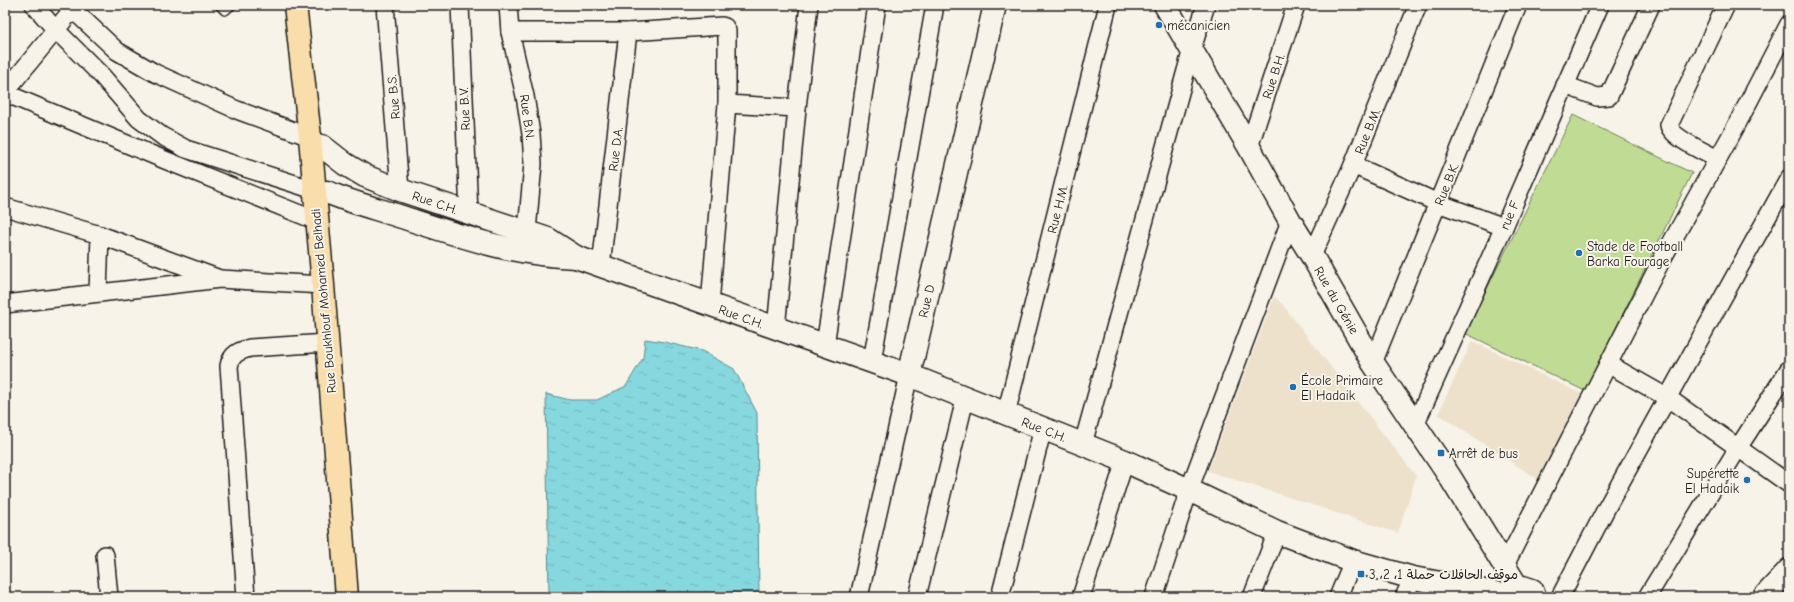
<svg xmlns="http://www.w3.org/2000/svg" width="1794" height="602" font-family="'Comic Neue','Playpen Sans Arabic',sans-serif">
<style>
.built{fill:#ede1cb}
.green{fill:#c0dc94;stroke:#6e7c58}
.water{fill:url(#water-ripples);stroke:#5c8c90}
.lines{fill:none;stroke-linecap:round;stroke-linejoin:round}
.service-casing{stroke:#1c1c1c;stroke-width:12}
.minor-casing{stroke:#1c1c1c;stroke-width:20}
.tertiary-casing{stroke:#1c1c1c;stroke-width:25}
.primary-casing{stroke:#1c1c1c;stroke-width:25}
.service{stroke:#f7f3e8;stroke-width:9}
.minor{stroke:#f7f3e8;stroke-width:17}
.tertiary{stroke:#f7f3e8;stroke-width:22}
.primary{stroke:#f9ddab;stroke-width:22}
.poi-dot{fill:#1f6fb2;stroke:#f7f3e8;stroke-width:1.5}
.labels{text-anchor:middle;stroke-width:4;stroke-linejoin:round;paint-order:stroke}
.poi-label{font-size:13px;fill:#1c1c1c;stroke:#f7f3e8;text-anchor:start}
.street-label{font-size:13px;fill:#1c1c1c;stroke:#f7f3e8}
</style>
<defs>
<pattern id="water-ripples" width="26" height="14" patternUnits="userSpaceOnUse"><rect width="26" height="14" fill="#86d7de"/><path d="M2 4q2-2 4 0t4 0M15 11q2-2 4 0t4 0" fill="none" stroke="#73b8be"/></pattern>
</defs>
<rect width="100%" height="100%" fill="#f7f3e8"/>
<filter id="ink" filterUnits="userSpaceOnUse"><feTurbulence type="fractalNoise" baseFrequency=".025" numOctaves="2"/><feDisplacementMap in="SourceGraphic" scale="8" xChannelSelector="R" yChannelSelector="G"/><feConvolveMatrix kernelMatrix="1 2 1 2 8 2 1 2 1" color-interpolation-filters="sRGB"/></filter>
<g filter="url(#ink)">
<g class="built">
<polygon points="1274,297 1282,304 1416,476 1398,533 1208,471"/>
<polygon points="1472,341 1584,395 1542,482 1438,414"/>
</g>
<polygon class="green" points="1573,115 1692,173 1585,391 1465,333"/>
<polygon class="water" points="645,339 664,342 702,351 734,369 757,413 759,597 549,597 546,394 570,400 597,400 626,386 643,358"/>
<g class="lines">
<g class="service-casing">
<polyline id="service" points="220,5 225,10 231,5"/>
</g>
<g class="minor-casing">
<g id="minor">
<polyline points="34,5 55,29 102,76 139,119 162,136 186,149 314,190"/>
<polyline points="68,5 117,51 155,73 237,110 310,137"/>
<polyline points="385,5 400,190"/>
<polyline points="460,5 469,214"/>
<polyline points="508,5 510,32 525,96 531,134 533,164 527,231"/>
<polyline points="510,32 628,32 722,26 725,27 727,31 727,104 710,304"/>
<polyline points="1565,85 1597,97 1609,96 1651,5"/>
<polyline points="5,92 72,10"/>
<polyline points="5,93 165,160 317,221"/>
<polyline points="727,104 797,108"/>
<polyline points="1249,147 1296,5"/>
<path d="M1718,159c-12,-6 -47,-22 -49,-34l57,-120"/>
<polyline points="1353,165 1438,203 1504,227"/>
<polyline points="5,207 100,235 217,278"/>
<polyline points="1312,256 1353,165 1418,5"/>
<polyline points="601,266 628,32"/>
<polyline points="98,293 100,235"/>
<polyline points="5,304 220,279 323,285"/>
<polyline points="776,329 797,108 809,5"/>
<polyline points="825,345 877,5"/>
<polyline points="872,361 935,5"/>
<polyline points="1373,363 1518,5"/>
<polyline points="1608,364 1668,398 1789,484"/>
<polyline points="1006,414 1108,5"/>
<polyline points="1415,425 1504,227 1600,5"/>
<polyline points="1083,444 1192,49 1206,5"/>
<polyline points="105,555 109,597"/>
<polyline points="1505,565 1660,263 1735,128 1789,24"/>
<path d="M246,597l-17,-231c2,-12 10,-15 21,-18l77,-5"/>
<polyline points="859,597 909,375"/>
<polyline points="917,597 965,399"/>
<polyline points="1000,597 1043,428"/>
<polyline points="1081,597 1125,461"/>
<polyline points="1154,597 1189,490 1290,221"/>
<polyline points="1252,597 1277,532"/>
<polyline points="1338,597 1353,561"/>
<polyline points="1404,597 1413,578"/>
<polyline points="1560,597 1607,507 1789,178"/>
<polyline points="1647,597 1738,448 1789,369"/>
</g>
</g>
<g class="tertiary-casing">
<g id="tertiary">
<polyline points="1165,5 1249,147 1290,221 1312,256 1373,363 1450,477 1518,588"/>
<polyline points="322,146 345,164 365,176 400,190 548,239 576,257 909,375 1125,461 1189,490 1277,532 1353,561 1413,578 1512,596"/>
<path d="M327,192c25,11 51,17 78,26 55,18 112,38 171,39"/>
<polyline points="909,375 995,5"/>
<polyline points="1513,597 1514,592 1523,587 1532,590 1535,597"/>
<polyline points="1764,597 1789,570"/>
</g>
</g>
<g class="primary-casing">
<polyline id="primary" points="295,5 310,137 323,285 347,597"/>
</g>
<use href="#service" class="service"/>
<use href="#minor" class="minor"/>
<use href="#tertiary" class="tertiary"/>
<use href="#primary" class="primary"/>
</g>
</g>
<g class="poi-dot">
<circle cx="1159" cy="25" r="4"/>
<circle cx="1579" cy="253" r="4"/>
<circle cx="1293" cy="387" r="4"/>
<rect x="1437" y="449" width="8" height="8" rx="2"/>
<circle cx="1747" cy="480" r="4"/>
<rect x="1357" y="570" width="8" height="8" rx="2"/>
</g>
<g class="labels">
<g class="poi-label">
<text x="1167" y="30">mécanicien</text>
<text x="1587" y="251">Stade de Football<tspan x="1587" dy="15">Barka Fourage</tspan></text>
<text x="1301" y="385">École Primaire<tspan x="1301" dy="15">El Hadaik</tspan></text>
<text x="1449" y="458">Arrêt de bus</text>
<text x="1739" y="478" text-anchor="end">Supérette<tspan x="1739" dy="15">El Hadaik</tspan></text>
<text x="1369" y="579">موقف الحافلات حملة 1، 2، 3</text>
</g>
<g class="street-label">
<text transform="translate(1273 76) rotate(-72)" y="5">Rue B.H.</text>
<text transform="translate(393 97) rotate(-95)" y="5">Rue B.S.</text>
<text transform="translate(464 109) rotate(-93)" y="5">Rue B.V.</text>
<text transform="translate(528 117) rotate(82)" y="5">Rue B.N.</text>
<text transform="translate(1367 131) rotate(-68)" y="5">Rue B.M.</text>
<text transform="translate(615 149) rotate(-83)" y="5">Rue D.A.</text>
<text transform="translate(1446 184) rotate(-68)" y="5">Rue B.K.</text>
<text transform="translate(435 202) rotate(19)" y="5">Rue C.H.</text>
<text transform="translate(1057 209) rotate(-76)" y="5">Rue H.M.</text>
<text transform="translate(1509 215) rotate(-67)" y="5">rue F</text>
<text transform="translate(1337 300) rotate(60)" y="5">Rue du Génie</text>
<text transform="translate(323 301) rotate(-95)" y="5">Rue Boukhlouf Mohamed Belhadi</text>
<text transform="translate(926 301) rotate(-77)" y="5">Rue D</text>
<text transform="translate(741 316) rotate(20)" y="5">Rue C.H.</text>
<text transform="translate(1044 429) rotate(21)" y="5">Rue C.H.</text>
</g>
</g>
<rect width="1794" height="602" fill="none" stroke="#f7f3e8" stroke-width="20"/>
<rect x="10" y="10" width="1774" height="582" fill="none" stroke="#1c1c1c" stroke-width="1.5" filter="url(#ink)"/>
</svg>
